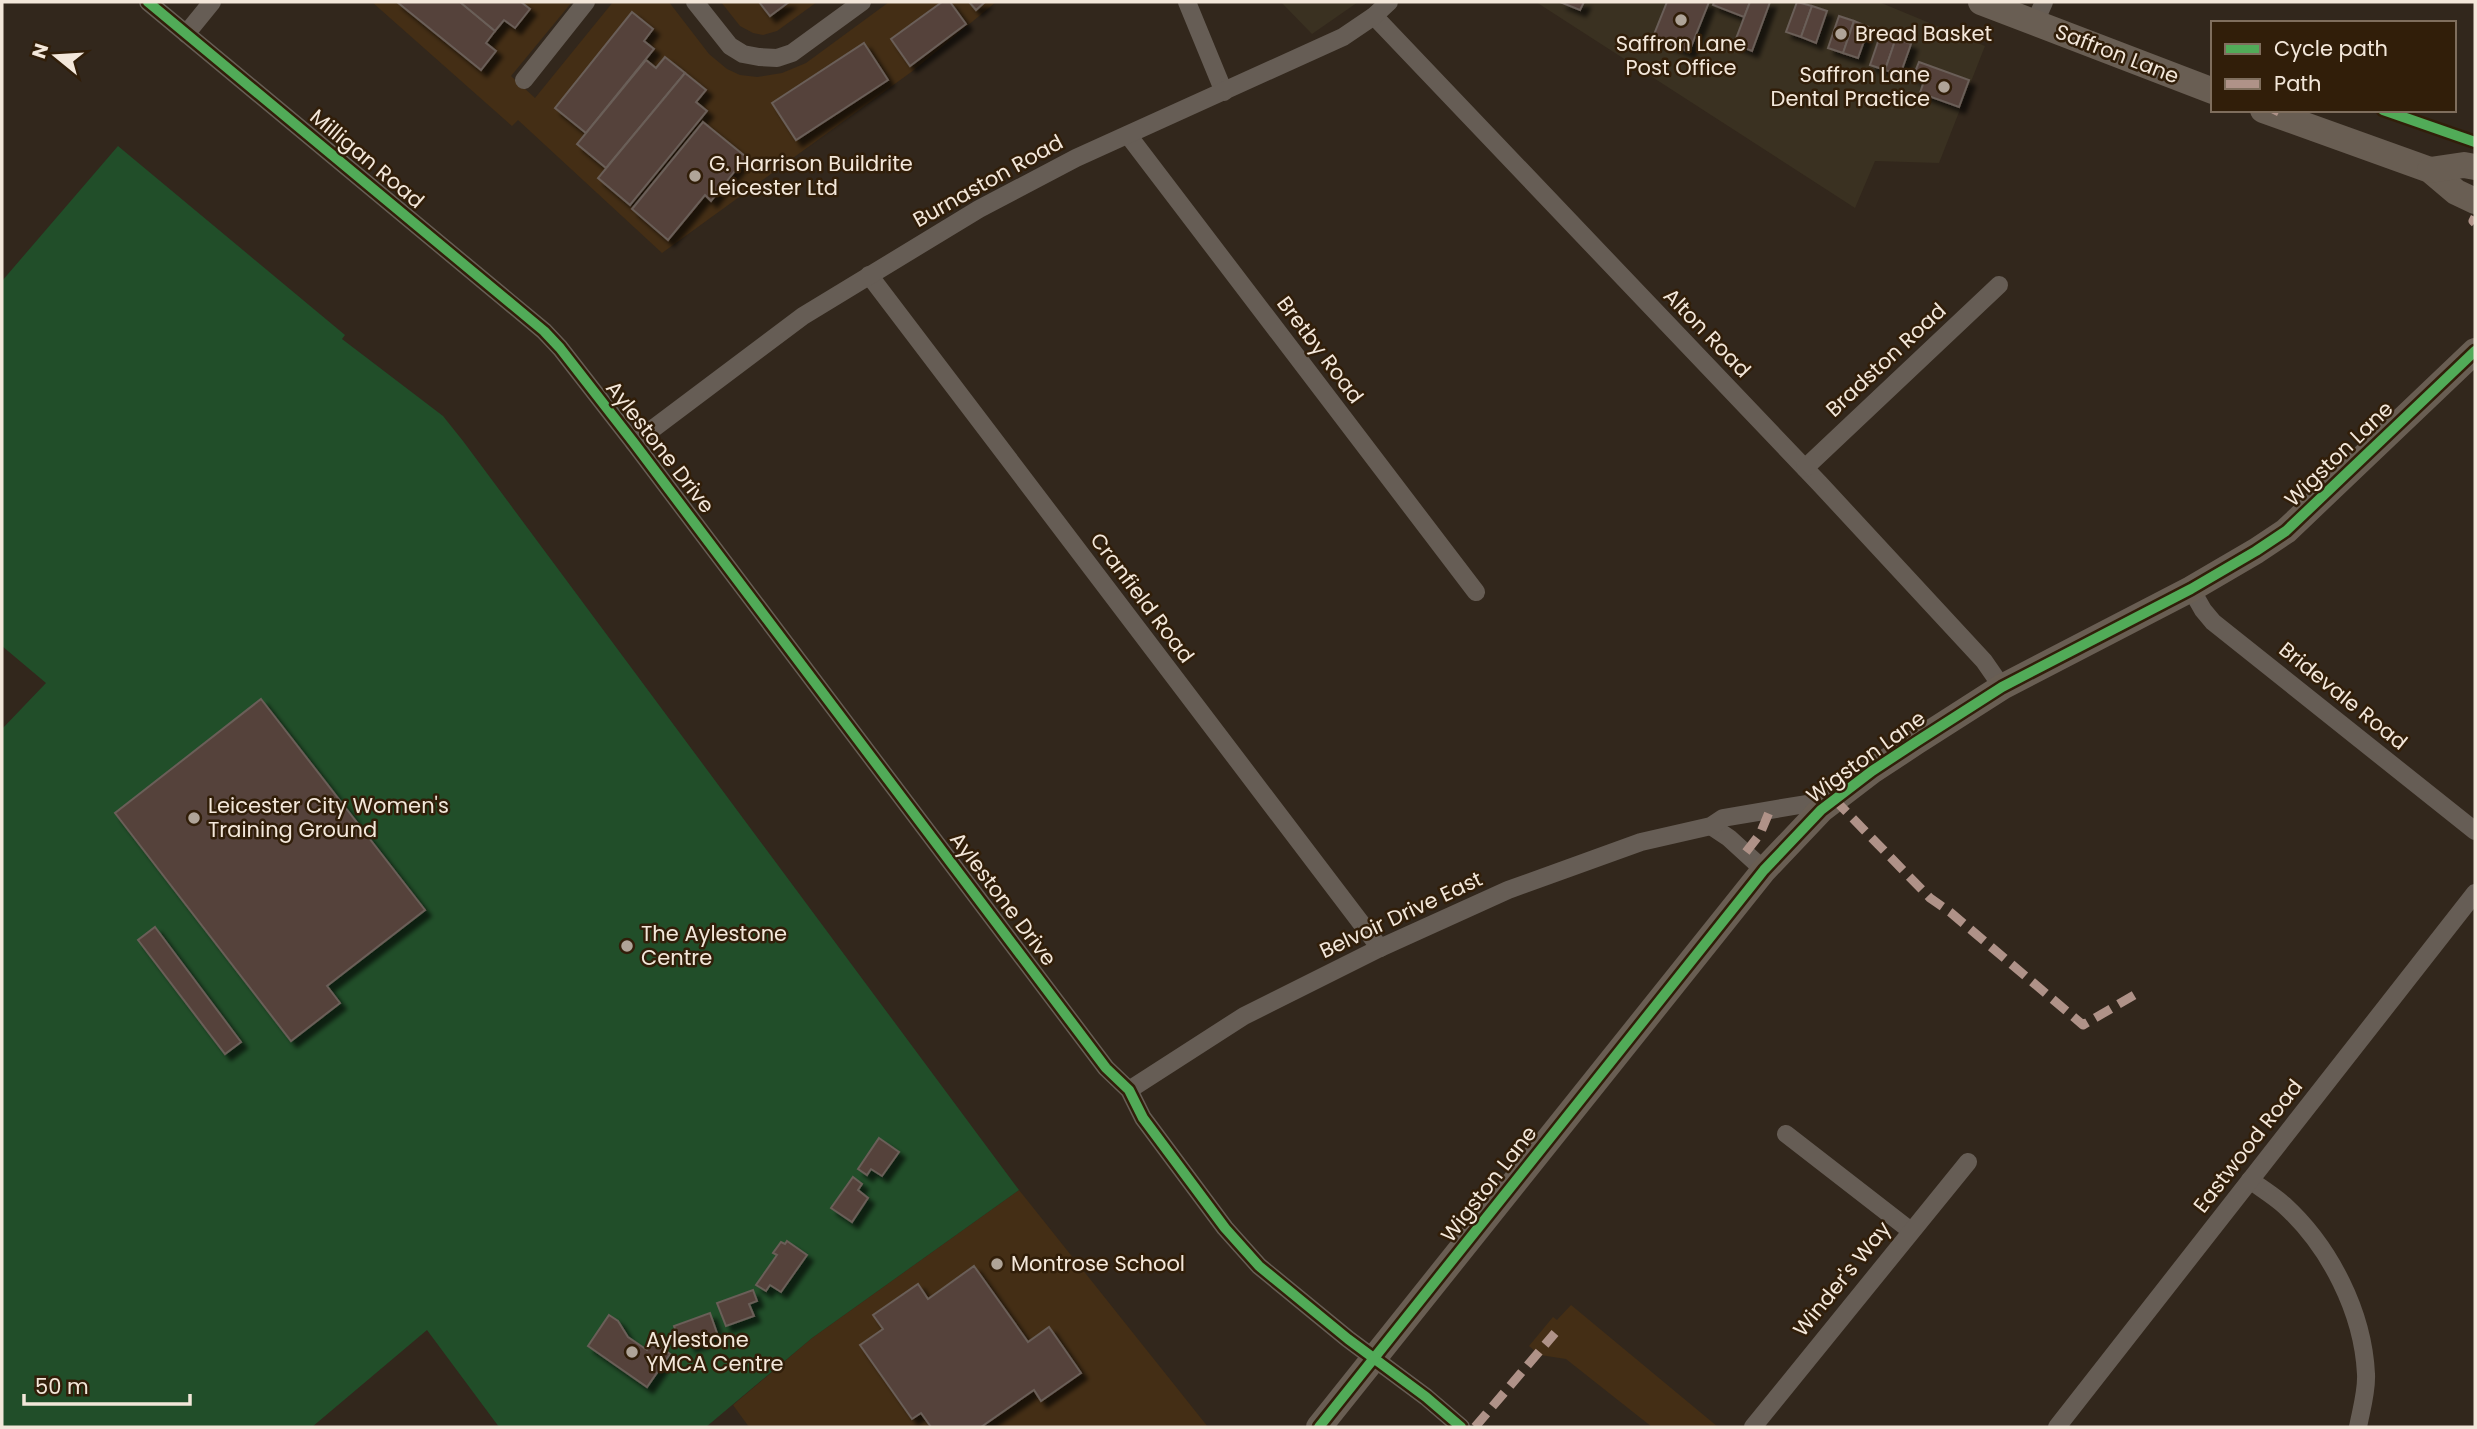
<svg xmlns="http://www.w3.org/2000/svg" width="2477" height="1429" font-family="Poppins,sans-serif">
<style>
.commercial{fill:#3a3121}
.built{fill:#442e15}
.green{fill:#214e29}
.building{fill:#55423b;stroke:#6a5e58;stroke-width:2;filter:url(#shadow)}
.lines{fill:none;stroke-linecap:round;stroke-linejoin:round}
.street{stroke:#665d55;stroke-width:18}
.secondary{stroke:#695e53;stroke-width:26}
.quiet{stroke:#af9288;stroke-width:9;stroke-dasharray:18 9;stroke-linecap:butt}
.cycleway-casing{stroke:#311e09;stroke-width:15}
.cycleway{stroke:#51ab58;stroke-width:10}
.poi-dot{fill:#afa498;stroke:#311e09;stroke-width:2.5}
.labels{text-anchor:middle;stroke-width:5;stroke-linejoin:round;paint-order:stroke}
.poi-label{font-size:21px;fill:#f3e7da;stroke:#311e09;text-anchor:start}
.street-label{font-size:21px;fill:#f3e7da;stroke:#311e09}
</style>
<defs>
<filter id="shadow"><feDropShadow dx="6" dy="6" stdDeviation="2" flood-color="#0009"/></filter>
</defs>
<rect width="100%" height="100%" fill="#32271c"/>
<g class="commercial">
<polygon points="1281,2 1358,2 1312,34"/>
<polygon points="1536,2 1879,2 1985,46 1939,163 1875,161 1855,208"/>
</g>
<g class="built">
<polygon points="372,2 572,2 511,76 535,98 613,2 669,2 709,54 727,69 740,75 757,77 782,73 806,63 889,2 996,2 914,70 662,253 518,120 512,126"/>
<polygon points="721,2 817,2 777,31 763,35 753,33 740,26"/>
<polygon points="1019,1190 1208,1427 749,1427 733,1405 812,1338"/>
<polygon points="1571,1305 1718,1427 1652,1427 1566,1359 1540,1355 1529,1346 1553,1317 1557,1320"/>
</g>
<polygon class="green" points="118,146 345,335 342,339 443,416 463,441 1019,1190 812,1338 706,1427 499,1427 427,1330 312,1427 2,1427 2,729 46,683 2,646 2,281"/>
<g class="building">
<polygon points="397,2 460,2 495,31 486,43 496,51 481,70"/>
<polygon points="460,2 521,2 530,9 515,28 504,20 495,31"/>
<polygon points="759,2 789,2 770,16"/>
<polygon points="942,2 950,2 966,24 910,66 891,39"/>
<polygon points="969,2 985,2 976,10"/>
<polygon points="1560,2 1584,2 1580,10"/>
<polygon points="1667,2 1709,2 1689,52 1653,37"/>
<polygon points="1714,2 1750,2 1744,17 1713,5"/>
<polygon points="1750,2 1770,2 1752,51 1734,44"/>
<polygon points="1797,2 1812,6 1801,37 1786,32"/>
<polygon points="1812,6 1827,11 1816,43 1801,37"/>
<polygon points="632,12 653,29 644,41 654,49 586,133 555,108"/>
<polygon points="1839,16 1854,21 1843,53 1828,48"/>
<polygon points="1854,21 1869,27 1858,58 1843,53"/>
<polygon points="1881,33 1896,38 1885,70 1870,65"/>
<polygon points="1896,38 1911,44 1900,75 1885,70"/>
<polygon points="864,43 888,80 796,140 772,103"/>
<polygon points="665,57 685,73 606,168 577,144 646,60 656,68"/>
<polygon points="1919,62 1969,80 1959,107 1920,93 1924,81 1913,77"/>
<polygon points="685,73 706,90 696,102 707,111 630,205 598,178"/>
<polygon points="703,122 746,157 711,201 705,195 668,240 632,209"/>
<polygon points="261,699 425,910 327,986 340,1003 291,1041 115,813"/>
<polygon points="155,927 241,1042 225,1054 138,940"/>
<polygon points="879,1138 899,1152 882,1176 871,1169 867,1175 858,1169"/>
<polygon points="853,1177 862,1184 858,1190 868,1198 852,1222 831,1208"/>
<polygon points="787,1241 807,1255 781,1292 770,1285 766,1291 756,1285 777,1255 773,1253 781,1242 785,1244"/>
<polygon points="974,1266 1028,1342 1049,1327 1081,1373 1041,1401 1034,1390 981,1427 931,1427 921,1413 912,1419 860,1345 883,1329 873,1315 918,1284 928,1299"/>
<polygon points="753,1290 757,1301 749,1304 754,1316 726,1326 717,1303"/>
<polygon points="710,1313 718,1336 690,1346 685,1334 678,1337 674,1326"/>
<polygon points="609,1315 618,1321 628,1337 647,1350 653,1342 670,1354 647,1387 588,1346"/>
</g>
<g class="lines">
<g class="street">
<polyline points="148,2 544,331 560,348 634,443 1106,1068 1129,1090 1143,1118 1225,1228 1259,1266 1348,1339 1426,1397 1461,1427"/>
<polyline points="695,2 730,46 743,54 759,57 777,58 792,53 862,2"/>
<polyline points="1187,2 1224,92"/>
<polyline points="1374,16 1820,484 1984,661 2002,687"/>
<polyline points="2035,22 2044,2"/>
<polyline points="186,34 212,2"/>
<polyline points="524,80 586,2"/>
<polyline points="1128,135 1476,592"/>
<polyline points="869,275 1380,948"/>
<polyline points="634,443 803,316 979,209 1076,158 1343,37 1374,16 1389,2"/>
<polyline points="1805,468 1999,285"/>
<polyline points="2191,589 2203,610 2213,622 2475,831"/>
<polyline points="1711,826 1729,838 1764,870"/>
<polyline points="1129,1090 1244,1016 1380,948 1508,890 1641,842 1711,826 1723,818 1806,804 1821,810"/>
<polyline points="1786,1134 1911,1231"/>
<path d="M2250,1180c11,8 24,16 34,25 46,42 79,107 82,169 1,17 -5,37 -8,53"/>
<polyline points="1753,1427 1968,1162"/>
<polyline points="2057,1427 2475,893"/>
</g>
<g class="secondary">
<polyline points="1981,2 2213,91"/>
<polyline points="2263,110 2430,170 2456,192 2475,201"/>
<polyline points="2430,170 2464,165 2475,167"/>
<polyline points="1319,1427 1764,870 1821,810 1872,771 1916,742 2002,687 2191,589 2256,551 2286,531 2475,351"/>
</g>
<g class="quiet">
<polyline points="2273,114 2275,110"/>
<polyline points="2475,217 2473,221 2475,223"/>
<polyline points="1834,799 1930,898 1950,912 2083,1025 2136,994"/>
<polyline points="1746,852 1760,834 1770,810"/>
<polyline points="1475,1427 1555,1333"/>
</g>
<g class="cycleway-casing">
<g id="cycleway">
<polyline points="148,2 544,331 560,348 634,443 1106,1068 1129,1090 1143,1118 1225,1228 1259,1266 1348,1339 1426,1397 1461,1427"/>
<polyline points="2383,110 2475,142"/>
<polyline points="1319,1427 1764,870 1821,810 1872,771 1916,742 2002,687 2191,589 2256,551 2286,531 2475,351"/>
</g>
</g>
<use href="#cycleway" class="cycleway"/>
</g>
<g class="poi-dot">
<circle cx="1681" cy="20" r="7"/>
<circle cx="1841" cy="34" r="7"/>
<circle cx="1944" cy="87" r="7"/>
<circle cx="695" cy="176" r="7"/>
<circle cx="194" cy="818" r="7"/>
<circle cx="627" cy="946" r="7"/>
<circle cx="997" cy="1264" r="7"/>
<circle cx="632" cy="1352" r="7"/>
</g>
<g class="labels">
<g class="poi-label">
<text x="1855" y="41">Bread Basket</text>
<text x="1681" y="51" text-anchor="middle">Saffron Lane<tspan x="1681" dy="24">Post Office</tspan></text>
<text x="1930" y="82" text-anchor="end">Saffron Lane<tspan x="1930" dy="24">Dental Practice</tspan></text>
<text x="709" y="171">G. Harrison Buildrite<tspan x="709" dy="24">Leicester Ltd</tspan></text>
<text x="208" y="813">Leicester City Women's<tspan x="208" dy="24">Training Ground</tspan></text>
<text x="641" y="941">The Aylestone<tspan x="641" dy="24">Centre</tspan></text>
<text x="1011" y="1271">Montrose School</text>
<text x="646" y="1347">Aylestone<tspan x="646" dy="24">YMCA Centre</tspan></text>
</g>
<g class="street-label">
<text transform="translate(2117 54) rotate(21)" y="7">Saffron Lane</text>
<text transform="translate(367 159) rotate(40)" y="7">Milligan Road</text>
<text transform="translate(988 181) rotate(-29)" y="7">Burnaston Road</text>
<text transform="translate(1707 333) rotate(46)" y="7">Alton Road</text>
<text transform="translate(1320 350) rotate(53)" y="7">Bretby Road</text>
<text transform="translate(1886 360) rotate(-43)" y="7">Bradston Road</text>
<text transform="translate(660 447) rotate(52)" y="7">Aylestone Drive</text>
<text transform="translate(2339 454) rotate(-44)" y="7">Wigston Lane</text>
<text transform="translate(1142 598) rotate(53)" y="7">Cranfield Road</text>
<text transform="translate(2343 696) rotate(39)" y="7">Bridevale Road</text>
<text transform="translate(1866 757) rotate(-36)" y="7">Wigston Lane</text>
<text transform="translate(1003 899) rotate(53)" y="7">Aylestone Drive</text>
<text transform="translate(1401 915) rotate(-25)" y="7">Belvoir Drive East</text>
<text transform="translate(2248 1146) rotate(-52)" y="7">Eastwood Road</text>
<text transform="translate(1489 1184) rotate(-52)" y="7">Wigston Lane</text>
<text transform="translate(1842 1279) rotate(-51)" y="7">Winder's Way</text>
</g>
</g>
<rect width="2477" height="1429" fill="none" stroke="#f3e7da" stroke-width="7"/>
<rect x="2211" y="21" width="245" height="91" fill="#311e09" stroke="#7f6e5d" stroke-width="2"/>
<rect x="2225" y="44" width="35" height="10" fill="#51ab58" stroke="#7f6e5d" stroke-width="2"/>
<text x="2274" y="56" font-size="21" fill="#f3e7da">Cycle path</text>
<rect x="2225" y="79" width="35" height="10" fill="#af9288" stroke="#7f6e5d" stroke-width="2"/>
<text x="2274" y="91" font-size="21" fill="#f3e7da">Path</text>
<g transform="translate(56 56) rotate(288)" stroke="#311e09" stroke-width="5" paint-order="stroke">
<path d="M0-5L12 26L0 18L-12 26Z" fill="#f3e7da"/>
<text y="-10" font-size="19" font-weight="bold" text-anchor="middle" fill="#f3e7da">N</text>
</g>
<path d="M24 1394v10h166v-10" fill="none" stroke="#f3e7da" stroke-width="3.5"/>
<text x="35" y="1394" font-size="21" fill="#f3e7da" stroke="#311e09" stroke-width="5" paint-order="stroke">50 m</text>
</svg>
